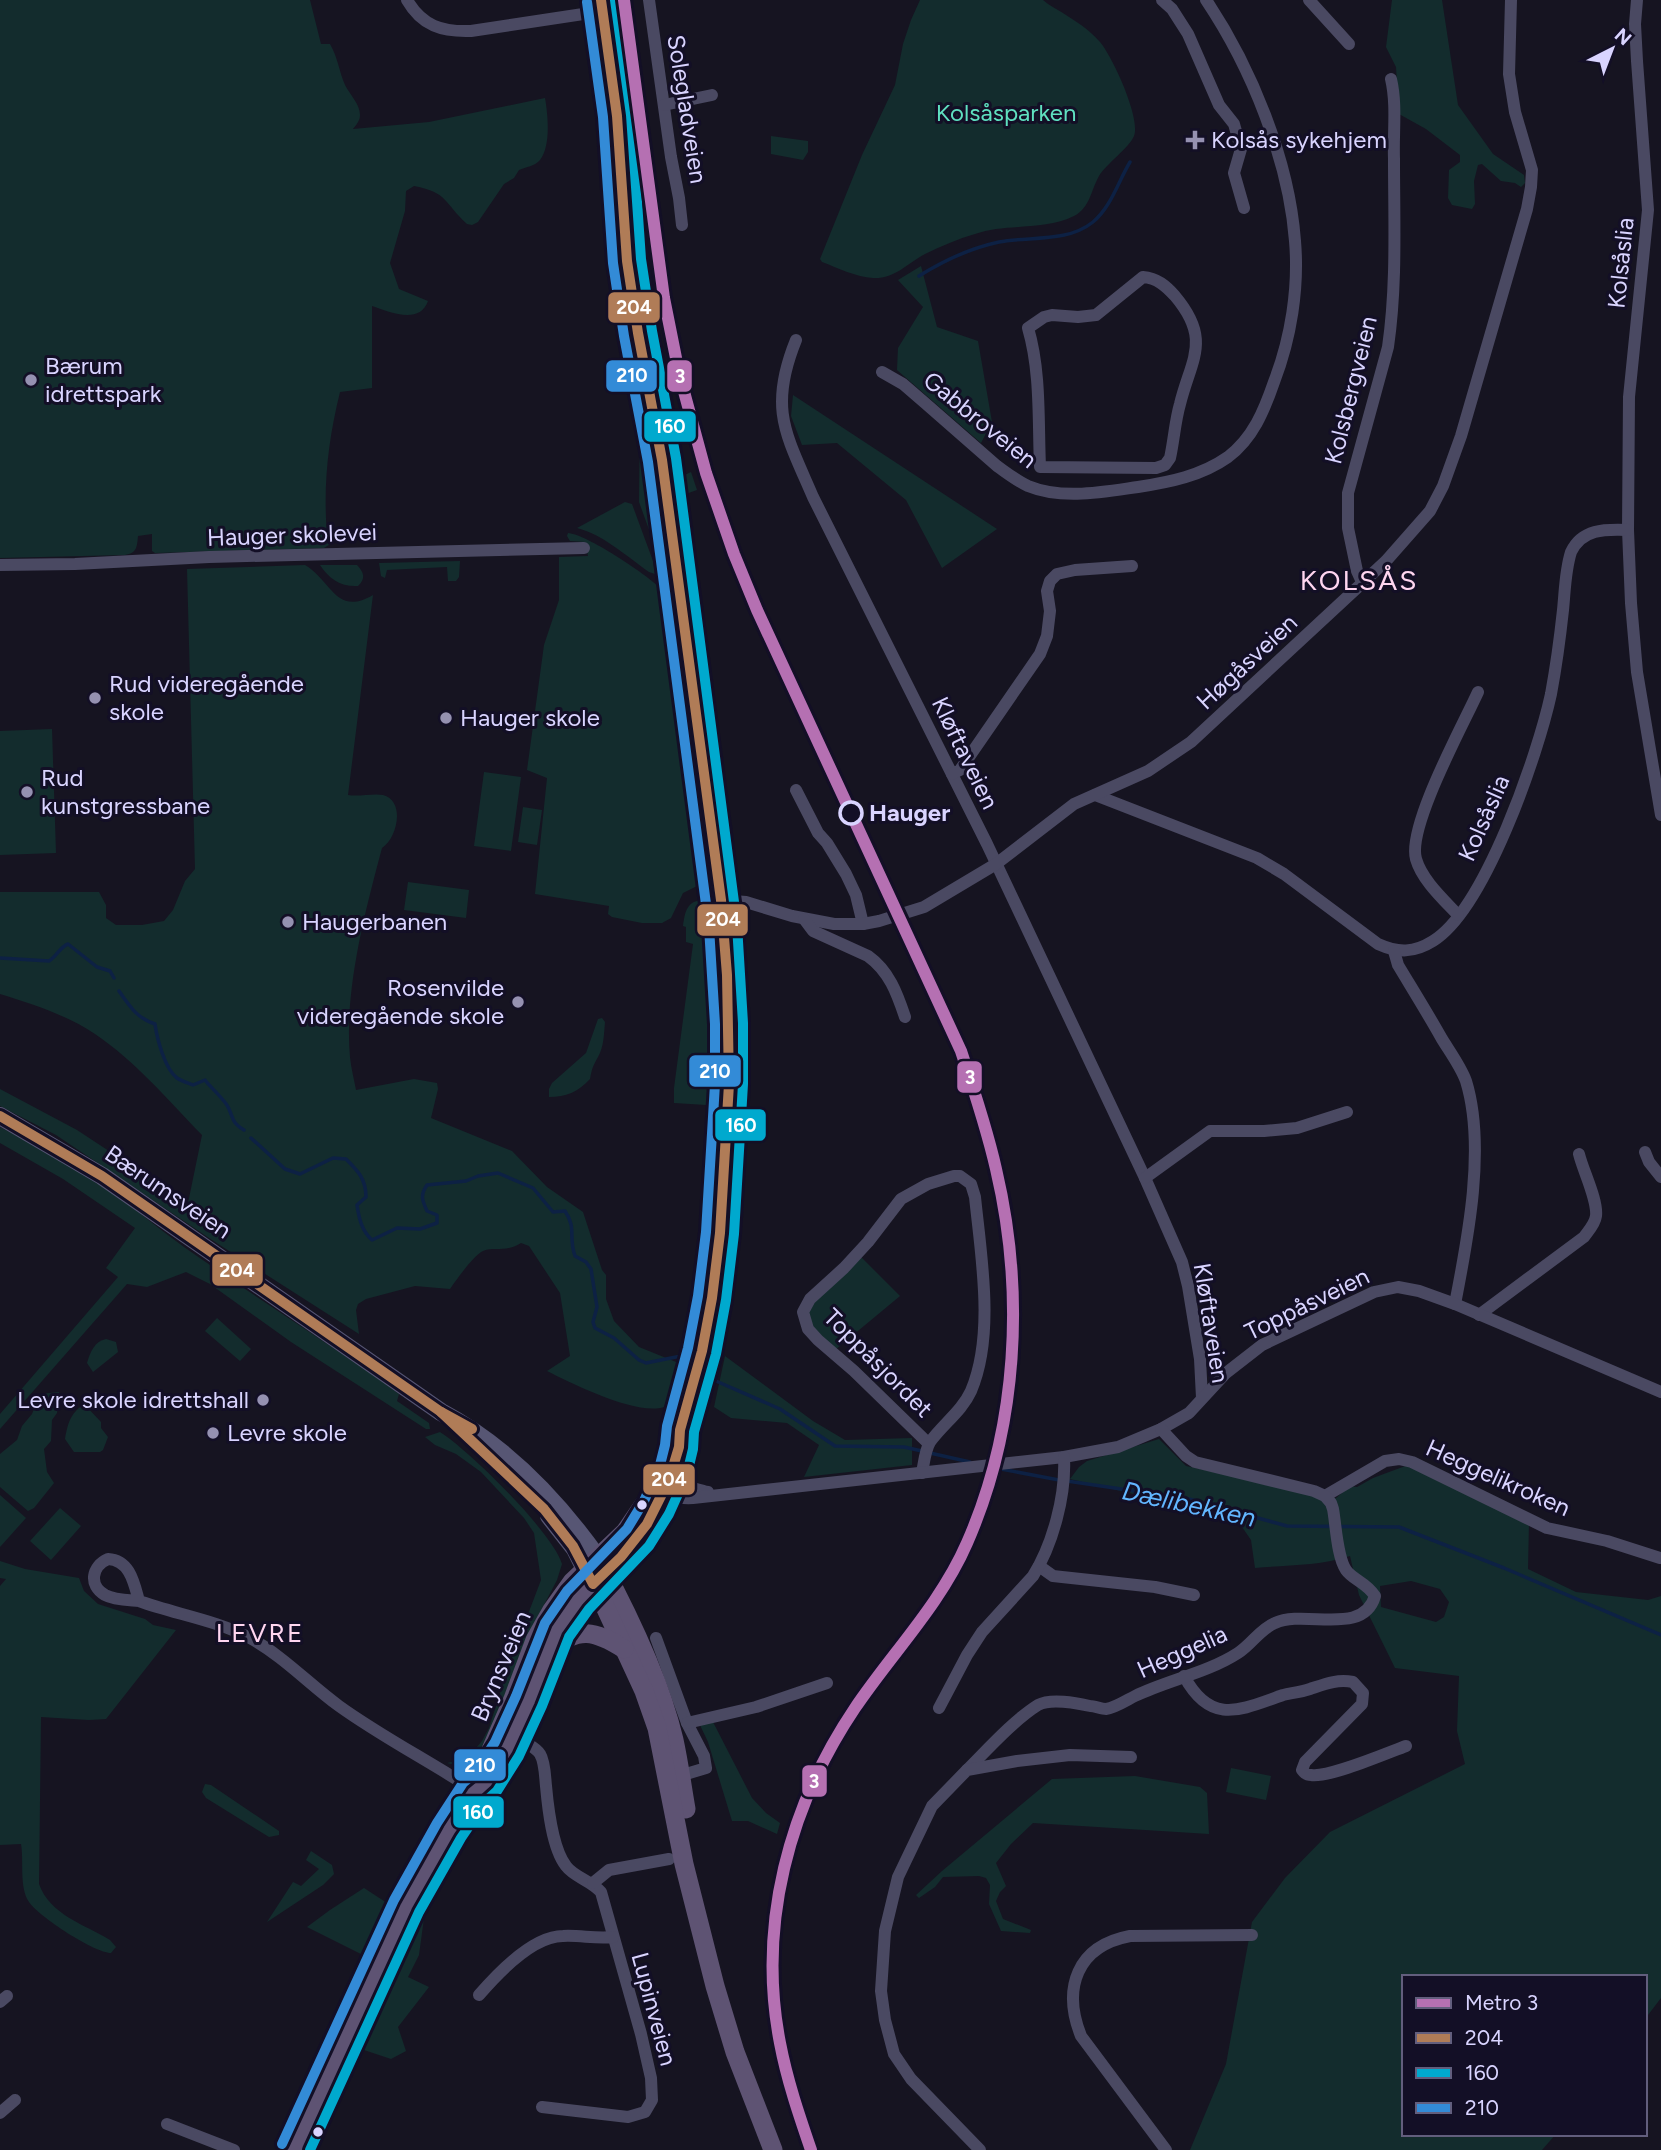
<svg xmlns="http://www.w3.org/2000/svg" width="1661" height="2150" font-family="Figtree,sans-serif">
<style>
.green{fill:#132c2d;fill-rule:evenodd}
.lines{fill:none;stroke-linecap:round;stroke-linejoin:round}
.stream{stroke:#0d2144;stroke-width:3.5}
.minor{stroke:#4a4962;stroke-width:12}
.secondary{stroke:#575674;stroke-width:18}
.primary{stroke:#5e5373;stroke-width:19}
.bus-1-casing{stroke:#130f26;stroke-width:16}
.bus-2-casing{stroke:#130f26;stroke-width:16}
.bus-3-casing{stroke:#130f26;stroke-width:16}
.bus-1{stroke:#b07c57;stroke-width:10}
.bus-2{stroke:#00a9ce;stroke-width:10}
.bus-3{stroke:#338bd7;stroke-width:10}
.metro-1-casing{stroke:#130f26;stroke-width:18}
.metro-1{stroke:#b570b2;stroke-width:12}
.poi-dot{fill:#9591b1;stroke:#130f26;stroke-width:2.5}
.stop-dot{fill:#130f26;stroke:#d9d4ff;stroke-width:3.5}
.bus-dot{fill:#d9d4ff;stroke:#130f26;stroke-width:2.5}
.labels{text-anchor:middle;stroke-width:6;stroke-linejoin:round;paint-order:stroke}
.street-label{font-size:24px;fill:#d9d4ff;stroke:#130f26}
.park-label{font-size:24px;fill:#5fe0c0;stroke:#130f26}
.poi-label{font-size:24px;fill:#d9d4ff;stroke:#130f26;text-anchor:start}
.stop-label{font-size:24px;font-weight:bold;fill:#d9d4ff;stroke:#130f26;text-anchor:start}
.water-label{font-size:26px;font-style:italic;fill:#62b6ff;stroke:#130f26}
.neighbourhood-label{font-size:26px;letter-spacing:2px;fill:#ffd6f0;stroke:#130f26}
.quarter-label{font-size:28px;letter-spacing:2px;fill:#ffd6f0;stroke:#130f26}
.line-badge{stroke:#130f26;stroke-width:2.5}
.badge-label{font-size:19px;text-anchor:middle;font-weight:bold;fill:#fff}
</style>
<rect width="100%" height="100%" fill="#161421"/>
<g class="green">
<path d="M0,0h310l11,44h9c8,14 9,27 15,41 5,10 15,19 15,30 0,6 -4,10 -7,14l76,-7 116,-24c3,17 6,48 -5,62 -5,6 -14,7 -21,10l-5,8 -10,6 -26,38 -6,3 -5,-1c-24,-22 -18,-31 -53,-38l-8,5 -1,20 -15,52 9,26 29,12c-8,24 -39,11 -56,5v82l-32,4c-12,49 -17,93 -13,144l10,4 -13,8 -169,5 -3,-2v-17l-14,2c-1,11 -1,17 -13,19l-125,3z"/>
<path d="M920,0h123l5,4c18,11 38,22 52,38 12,14 41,76 34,94 -5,12 -27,27 -35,40 -8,14 -9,32 -25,40 -30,15 -68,7 -99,18 -17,5 -34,12 -50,20 -18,10 -31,25 -52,24 -17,-1 -35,-10 -51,-16l-2,-3 42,-104 33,-70 8,-41 8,-24z"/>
<polygon points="1392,0 1442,0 1458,105 1493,154 1524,175 1525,183 1521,187 1515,183 1501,181 1482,164 1478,165 1474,181 1475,204 1472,209 1452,205 1448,198 1449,170 1460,162 1460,155 1426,129 1399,114 1396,67 1386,47"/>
<polygon points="771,136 808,141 808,152 803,160 771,154"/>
<path d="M629,154l21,145c-21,-33 -21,-105 -21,-145z"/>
<polygon points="613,216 617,221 662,515 659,516 660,560 639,502 640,411 638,387 618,272"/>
<polygon points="921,266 937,327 978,341 992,422 981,443 897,370 898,348 923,307 898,280"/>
<polygon points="793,395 997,529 942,568 906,500 837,443 802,445 791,416"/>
<polygon points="691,472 697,490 680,496 688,546 682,535 674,480"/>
<path d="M625,502l7,2 21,57 2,13 -6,-2c-23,-16 -45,-37 -72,-44z"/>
<path d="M568,533c18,1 78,41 91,54l10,62 8,6 7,21 26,193 -11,1 2,14 -18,9 -12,25 -9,5h-20l-30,-6 -4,-3 1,-8 -74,-12 12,-116 -20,-8 17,-125 15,-45v-43l29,-1 -3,-14 -15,-1 -3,-5z"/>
<polygon points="460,561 459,577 456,581 448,581 447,567 387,570 385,578 381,576 379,563"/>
<path d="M305,565c26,15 31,52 68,30l-25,200c11,2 25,-2 35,0 23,6 14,44 -1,53 -17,64 -38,143 -32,209 1,11 4,22 6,33l58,-11 23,4 1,6 -7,29 81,33 35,36 36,25 19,58 4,5v24l8,22 25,26 42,17 -17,43c-27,9 -91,-23 -117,-36l23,-15 -10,-63 -31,-47 -8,-3c-16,10 -26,3 -38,8 -10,5 -26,28 -33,38l-35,-3 -49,13 -8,5 -2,6 3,24 -147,-94 -156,-105 -56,-29v-17l77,41 111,73 14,-68c-34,-35 -67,-74 -107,-101 -28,-19 -63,-30 -95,-40v-102h99l7,13v13l10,7h26l22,-4 9,-11 12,-29 10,-12 -8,-300z"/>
<path d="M320,565h37c7,8 9,13 1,21 -17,1 -29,-7 -38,-21z"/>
<polygon points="52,729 56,853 0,855 0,731"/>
<polygon points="484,772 521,777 511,851 474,846"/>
<polygon points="523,807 542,810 537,845 518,842"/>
<polygon points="408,882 469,890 466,918 404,910"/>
<path d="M701,900l14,6 1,15 -12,-1 -3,2v7l4,2h12l5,114 -7,148 1,-85 -10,-3 -32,-2v-15l19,-144 -7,-2v-15l-3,-1c2,-13 3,-24 18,-26z"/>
<path d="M602,1018l3,4c-1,11 -1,25 -7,35 -5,9 -6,11 -8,22 -12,13 -24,18 -41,18v-8l3,-6 34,-30 12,-34z"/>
<path d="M0,1127c46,24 91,50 133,81 17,13 33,26 51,39 64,45 131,88 195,132l20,15 -2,7 32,22 1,6h-4l-135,-87 -81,-58 -24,-12 -39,15 -20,-3 -127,145v-15l118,-137 -12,-9 29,-40 -72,-49 -63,-36z"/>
<polygon points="861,1257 900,1296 835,1350 807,1320 811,1305"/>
<polygon points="217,1318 251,1349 240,1361 205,1331"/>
<path d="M106,1339l10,3 2,10 -25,20 -6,-9c3,-11 8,-22 19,-24z"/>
<polygon points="725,1356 813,1421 845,1440 912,1438 912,1465 804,1477 819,1445 787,1423 731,1418 714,1407"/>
<polygon points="59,1392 57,1413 52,1420 51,1441 44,1449 47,1472 54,1483 34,1508 28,1511 0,1487 0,1454 17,1440 22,1426 32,1414 40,1394"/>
<path d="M84,1404l17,18v6l7,9 -5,13 -3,2h-26l-9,-13c3,-16 5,-25 19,-35z"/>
<path d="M440,1432c29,18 113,101 122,132l-5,16 -33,63 -28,77 -20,38 -4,5 -7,4 -18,-4 13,-3 10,-5 12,-14 7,-13 22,-69 30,-79 -7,-47 -10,-15 -43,-46 -25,-18 -21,-9 -10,-8z"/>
<path d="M1159,1439l27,27 150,32 14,-12 7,1 16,-9 35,-13 121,58 -1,46 48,23 72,8 13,-4v402l-16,21v-42h-241v157h152l-14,16h-352l36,-86 26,-142 33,-44 45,-46 135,-68 -8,-33 2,-55 -64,-8 -36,-73 -9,-39c-30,10 -63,9 -95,12l-4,-28 -20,-29 -72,-11 -89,-21 9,-12 8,-6zM1411,1581l29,8 9,13 -5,15 -8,5 -55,-15 -1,-21z"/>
<polygon points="0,1495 26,1518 0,1547"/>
<polygon points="60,1508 81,1526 51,1560 30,1541"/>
<path d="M0,1561l25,8 54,9 5,13 14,13 47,15 8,6 23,5 -70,89 -17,1 -48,-3 -2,167c11,31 45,40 71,56l6,7 -5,6c-16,0 -72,-36 -82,-51 -10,-15 -5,-41 -8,-58l-21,1v-259l6,-7 -6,-1z"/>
<polygon points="713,1722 752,1798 766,1813 780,1823 777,1834 748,1821 732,1821 708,1742 699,1723"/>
<polygon points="1231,1768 1271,1776 1266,1800 1226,1792"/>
<polygon points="1135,1776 1200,1787 1207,1793 1209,1834 1033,1823 1011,1844 996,1863 1006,1886 1000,1892 996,1901 1003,1919 1031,1930 1030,1933 1001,1931 989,1904 990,1885 986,1878 979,1876 943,1877 935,1887 919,1898 916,1895 942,1871 1052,1779"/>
<polygon points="205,1784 211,1785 279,1831 279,1835 269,1837 206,1798 202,1792"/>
<polygon points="311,1851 332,1865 334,1874 323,1885 267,1922 293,1882 301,1886 319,1869 306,1860"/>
<polygon points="364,1888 387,1903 390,1908 386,1922 371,1959 307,1927 330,1910"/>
<polygon points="414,1914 424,1918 419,1955 408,1977 429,1987 398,2027 406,2051 391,2059 352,2046"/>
</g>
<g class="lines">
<g class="stream">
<path d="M919,276c24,-15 52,-28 80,-34 30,-6 68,1 94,-20 18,-15 25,-40 37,-60"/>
<path d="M0,958l49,3c8,-5 11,-14 19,-17l29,23 13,4 4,7"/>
<path d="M119,991c11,16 18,27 36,33 2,15 10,45 22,54 4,3 11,5 16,7l12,-5c5,7 20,20 23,27 6,12 3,15 16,23"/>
<path d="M251,1138l34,31 15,5 33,-16 13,1c12,12 20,20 20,38l-9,8c2,14 5,26 15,35l25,-12 23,1 17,-6v-8l-10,-4c-5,-11 -7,-16 0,-26l39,-4 12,-5 20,-3 35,15 20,24 12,-1c12,18 3,25 10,45l11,6 5,7 6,38 -4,15 2,6 19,10 25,22 7,3 35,-7"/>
<polyline points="716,1381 780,1409 835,1446 904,1447 922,1451"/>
<polyline points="930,1453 970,1462"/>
<polyline points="1001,1469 1059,1480"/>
<polyline points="1067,1481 1189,1499 1287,1526 1399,1527 1504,1568 1661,1635"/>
</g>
<g class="minor">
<path d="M407,0c15,26 35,32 64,31l132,-20"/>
<polyline points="649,0 671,157 679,198 682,225"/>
<polyline points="1162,0 1172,9 1188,34 1219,105 1234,124 1241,149 1234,173 1244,208"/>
<polyline points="1309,0 1349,44"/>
<polyline points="1637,0 1635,24 1637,61 1648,210 1629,397 1628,530 1631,603 1637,672 1661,815"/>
<polyline points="664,105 712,95"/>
<path d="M1143,277c14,1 23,9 32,19 37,44 16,63 5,108 -5,17 -6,36 -10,54l-5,7 -9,3 -116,-1c-2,-46 1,-95 -12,-139l16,-11 8,-2 26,2 18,-2z"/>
<path d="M796,340c-28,69 -10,94 17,157l174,347 158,334 37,84 6,24 12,73 2,39"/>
<path d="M882,372l21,12 22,19 72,63c10,7 20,15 31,20 34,14 75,6 110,1 32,-5 63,-11 90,-30 25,-19 36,-46 46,-75 17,-44 25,-94 21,-141 -6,-81 -44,-174 -89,-241"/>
<polyline points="0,565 75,564 209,557 584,548"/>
<path d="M1362,582l-5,-11 -9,-43v-35l40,-146c9,-62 6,-125 6,-188 -1,-27 3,-54 -3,-80"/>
<polyline points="952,774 960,770 1040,654 1047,636 1050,611 1047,591 1050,581 1057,574 1075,570 1132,566"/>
<polyline points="796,790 818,833 827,843 846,874 856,895 863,924"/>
<path d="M1095,795l162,63 27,16 94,70c20,9 36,9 55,-3 52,-32 105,-187 118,-247 5,-27 9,-56 12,-84 2,-19 2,-39 8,-58 11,-23 33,-23 57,-22"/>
<polyline points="721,900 746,902 792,916 834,924 863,924 879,921 924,907 996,864 1074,804 1148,771 1191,742 1386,561 1430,511 1443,486 1461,436 1527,209 1531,187 1532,170 1515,112 1509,74 1511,0"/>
<path d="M1458,915c-15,-16 -36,-35 -42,-56 -9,-32 47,-134 62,-167"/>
<path d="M804,919l9,12 55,25c21,15 29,37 37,61"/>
<path d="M1394,951l4,14c15,25 30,49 44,74 8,13 19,28 24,42 20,65 2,157 -11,223"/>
<polyline points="1645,1152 1649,1162 1661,1177"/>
<polyline points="1145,1178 1210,1131 1264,1131 1297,1128 1347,1112"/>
<path d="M1479,1315l105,-78c5,-7 11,-13 12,-21 2,-16 -13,-45 -17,-62"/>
<path d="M922,1473c2,-10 3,-23 8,-31 13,-18 32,-31 41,-51 24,-56 10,-135 4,-194l-4,-13 -11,-8h-6l-26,8 -27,15 -33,43 -24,26 -34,31 -7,13 5,17 10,11 36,31 75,73"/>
<path d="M662,1482c9,-2 35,8 46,10"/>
<path d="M653,1484c12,11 23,15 40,14l371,-41 54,-10 43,-18 28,-16 37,-40 36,-28 112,-53 24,-5 21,4 36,13 206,88"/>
<polyline points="1325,1496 1385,1461 1399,1459 1412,1462 1547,1528 1607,1541 1660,1558"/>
<polyline points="1039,1566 1053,1576 1062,1577 1155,1587 1194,1595"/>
<path d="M139,1601c-5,-18 -9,-41 -31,-42 -16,7 -20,26 -3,36 9,5 23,5 34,6 36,13 77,19 111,37 33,18 59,46 89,68 43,31 92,56 136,85"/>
<polyline points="656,1638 687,1723 704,1756 706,1768 676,1777"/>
<path d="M1184,1676c27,50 56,34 99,19 9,-2 18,-3 27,-6 15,-5 27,-10 43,-7l10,11 -1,11 -57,58 -3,8c3,3 3,5 9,5 18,3 76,-22 95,-29"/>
<path d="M939,1708l28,-53 15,-23 51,-56c20,-32 33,-81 31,-119"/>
<polyline points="687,1723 756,1707 827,1683"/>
<path d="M507,1734c10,5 27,11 33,20 5,8 5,23 6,32 2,22 6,62 20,80 8,11 24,14 35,26l40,142 10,44 1,22 -7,12 -17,5 -86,-10"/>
<path d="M967,1770c20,-20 47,-50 71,-65 13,-7 38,-2 52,1 5,0 11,3 16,3 9,-1 21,-9 29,-13 33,-16 72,-23 103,-43 14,-9 22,-24 37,-30 30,-14 88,14 100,-27 -9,-14 -22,-16 -29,-26 -9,-13 -10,-45 -13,-61l-2,-6 -6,-7 -11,-5 -119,-29 -9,-6 -25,-27"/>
<polyline points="593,1883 609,1870 669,1859"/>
<path d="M479,1995c19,-22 54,-59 84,-59 17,-1 33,3 50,1"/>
<polyline points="0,2002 7,1996"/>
<polyline points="0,2113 15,2100"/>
<polyline points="167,2124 234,2150"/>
<polyline points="980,2150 911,2079 894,2054 885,2020 881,1991 885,1931 898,1877 932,1806 967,1770 1017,1761 1070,1755 1131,1757"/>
<path d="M1166,2150l-85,-114c-19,-48 -4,-90 49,-100l122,-1"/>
</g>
<g class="secondary">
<path d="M0,1116l102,60 339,236c64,34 114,86 156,145"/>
<polyline points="549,1516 575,1549 585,1569"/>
</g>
<g class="primary">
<path d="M600,1562c29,54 60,118 74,178 5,23 8,46 12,69"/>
<polyline points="585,1569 601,1598 644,1691 657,1728 684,1864 715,1986 735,2052 773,2150"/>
<path d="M550,1649c29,-22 44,-19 74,0"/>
<polyline points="484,1766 513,1699 535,1640 552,1610 572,1582 625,1532 645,1503"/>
<polyline points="295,2150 407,1906 449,1831 475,1791 485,1783 494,1770 507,1749 529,1701 557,1630 578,1600 621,1557 638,1537 656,1508 673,1470 679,1447 680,1430 702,1351 712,1298 720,1233 729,1084 729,1024 723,926 662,460 638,333 627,261 617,116 601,0"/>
</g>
<g class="bus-1-casing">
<g id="bus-1">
<polyline points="0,1116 102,1176 441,1412 472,1429"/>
<polyline points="441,1412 544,1509 573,1546 593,1584 621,1557 647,1524 669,1480 679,1447 680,1430 702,1351 712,1298 720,1233 729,1084 727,975 721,900 662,460 638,333 627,261 617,116 601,0"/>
</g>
</g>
<g class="bus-2-casing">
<polyline id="bus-2" points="310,2150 419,1912 461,1838 486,1801 497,1791 519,1756 542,1706 569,1637 589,1609 649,1546 669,1514 687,1474 693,1449 694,1432 716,1354 726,1300 734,1234 743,1084 743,1023 737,925 676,458 652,331 641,259 631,115 615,0"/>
</g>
<g class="bus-3-casing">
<polyline id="bus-3" points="282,2144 394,1900 437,1823 463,1783 475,1773 495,1742 516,1696 545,1623 567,1591 627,1529 644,1501 660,1465 665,1445 667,1426 688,1348 698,1296 706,1232 715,1084 715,1024 709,927 648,462 624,336 613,263 603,117 587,2"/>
</g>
<use href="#bus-1" class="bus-1"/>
<use href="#bus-2" class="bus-2"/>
<use href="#bus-3" class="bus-3"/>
<g class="metro-1-casing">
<path id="metro-1" d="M624,0l40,298 15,75 27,100 28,81 23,56 204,441c13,39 26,78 35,118 29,123 22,258 -29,374 -27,62 -75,110 -112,165 -66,98 -98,217 -75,335 7,37 19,72 31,107"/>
</g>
<use href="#metro-1" class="metro-1"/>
</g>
<g class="poi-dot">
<path d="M1191.5 129.5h7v7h7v7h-7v7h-7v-7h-7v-7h7z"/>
<circle cx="31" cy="380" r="7"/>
<circle cx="95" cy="698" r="7"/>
<circle cx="446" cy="718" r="7"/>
<circle cx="27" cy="792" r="7"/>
<circle cx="288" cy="922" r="7"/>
<circle cx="518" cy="1002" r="7"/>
<circle cx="263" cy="1400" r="7"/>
<circle cx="213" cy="1433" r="7"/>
</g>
<circle class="stop-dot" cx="851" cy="813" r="11"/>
<g class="bus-dot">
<circle cx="642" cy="1505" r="6"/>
<circle cx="318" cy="2132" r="6"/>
</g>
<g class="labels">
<g class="street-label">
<text transform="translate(687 109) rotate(81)" y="8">Solegladveien</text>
<text transform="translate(1621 263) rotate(-84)" y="8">Kolsåslia</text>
<text transform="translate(1351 390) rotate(-76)" y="8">Kolsbergveien</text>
<text transform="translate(980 420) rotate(39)" y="8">Gabbroveien</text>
<text transform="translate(292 535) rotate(-2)" y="8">Hauger skolevei</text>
<text transform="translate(1247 662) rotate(-43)" y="8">Høgåsveien</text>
<text transform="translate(965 753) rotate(64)" y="8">Kløftaveien</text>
<text transform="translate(1484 818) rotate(-66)" y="8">Kolsåslia</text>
<text transform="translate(168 1192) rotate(34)" y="8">Bærumsveien</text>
<text transform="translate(1307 1304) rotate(-26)" y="8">Toppåsveien</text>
<text transform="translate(1211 1323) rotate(81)" y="8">Kløftaveien</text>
<text transform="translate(878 1363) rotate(45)" y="8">Toppåsjordet</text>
<text transform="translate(1498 1478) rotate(24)" y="8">Heggelikroken</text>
<text transform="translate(1182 1652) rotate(-24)" y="8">Heggelia</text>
<text transform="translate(501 1666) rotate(-67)" y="8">Brynsveien</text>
<text transform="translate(654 2009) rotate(75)" y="8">Lupinveien</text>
</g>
<g class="park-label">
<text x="1006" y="121">Kolsåsparken</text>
</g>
<g class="poi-label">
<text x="1211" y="148">Kolsås sykehjem</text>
<text x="45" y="374">Bærum<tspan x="45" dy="28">idrettspark</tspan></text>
<text x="109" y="692">Rud videregående<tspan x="109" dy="28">skole</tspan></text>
<text x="460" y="726">Hauger skole</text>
<text x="41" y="786">Rud<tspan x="41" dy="28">kunstgressbane</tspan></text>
<text x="302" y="930">Haugerbanen</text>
<text x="504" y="996" text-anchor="end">Rosenvilde<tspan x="504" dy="28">videregående skole</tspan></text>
<text x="249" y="1408" text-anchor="end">Levre skole idrettshall</text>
<text x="227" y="1441">Levre skole</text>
</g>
<g class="stop-label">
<text x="869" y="821">Hauger</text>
</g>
<g class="water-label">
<text transform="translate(1189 1504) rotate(12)" y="9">Dælibekken</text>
</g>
<g class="neighbourhood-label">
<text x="260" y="1642">LEVRE</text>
</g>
<g class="quarter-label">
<text x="1359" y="590">KOLSÅS</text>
</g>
</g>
<g class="line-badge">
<rect x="607" y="291" width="54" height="33" rx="7" fill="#b07c57"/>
<rect x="605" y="359" width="53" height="34" rx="7" fill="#338bd7"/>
<rect x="666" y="359" width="27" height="34" rx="7" fill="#b570b2"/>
<rect x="643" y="410" width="54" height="33" rx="7" fill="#00a9ce"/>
<rect x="696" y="903" width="53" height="34" rx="7" fill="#b07c57"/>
<rect x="688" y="1054" width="54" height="34" rx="7" fill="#338bd7"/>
<rect x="956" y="1060" width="27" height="34" rx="7" fill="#b570b2"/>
<rect x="714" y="1108" width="53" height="34" rx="7" fill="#00a9ce"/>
<rect x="211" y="1253" width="53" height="34" rx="7" fill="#b07c57"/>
<rect x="642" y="1463" width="54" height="33" rx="7" fill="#b07c57"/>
<rect x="453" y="1748" width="54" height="34" rx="7" fill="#338bd7"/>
<rect x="801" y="1764" width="27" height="34" rx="7" fill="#b570b2"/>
<rect x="452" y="1795" width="53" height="34" rx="7" fill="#00a9ce"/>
</g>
<g class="badge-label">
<text x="634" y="314">204</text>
<text x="632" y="382">210</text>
<text x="680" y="383">3</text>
<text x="670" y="433">160</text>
<text x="723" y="926">204</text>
<text x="715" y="1078">210</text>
<text x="970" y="1084">3</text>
<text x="741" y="1132">160</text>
<text x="237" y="1277">204</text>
<text x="669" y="1486">204</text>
<text x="480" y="1772">210</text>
<text x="814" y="1788">3</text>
<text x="478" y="1819">160</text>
</g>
<rect x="1402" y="1975" width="245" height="161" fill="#130f26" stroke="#625e7d" stroke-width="2"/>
<rect x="1416" y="1998" width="35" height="10" fill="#b570b2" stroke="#625e7d" stroke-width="2"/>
<text x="1465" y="2010" font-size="21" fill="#d9d4ff">Metro 3</text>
<rect x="1416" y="2033" width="35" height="10" fill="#b07c57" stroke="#625e7d" stroke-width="2"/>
<text x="1465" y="2045" font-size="21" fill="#d9d4ff">204</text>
<rect x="1416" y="2068" width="35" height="10" fill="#00a9ce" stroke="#625e7d" stroke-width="2"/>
<text x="1465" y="2080" font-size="21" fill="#d9d4ff">160</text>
<rect x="1416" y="2103" width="35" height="10" fill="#338bd7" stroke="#625e7d" stroke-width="2"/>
<text x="1465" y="2115" font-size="21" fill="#d9d4ff">210</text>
<g transform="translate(1612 49) rotate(42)" stroke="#130f26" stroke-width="5" paint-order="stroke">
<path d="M0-5L12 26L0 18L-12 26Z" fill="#d9d4ff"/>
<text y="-10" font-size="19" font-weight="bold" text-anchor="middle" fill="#d9d4ff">N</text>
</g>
</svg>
